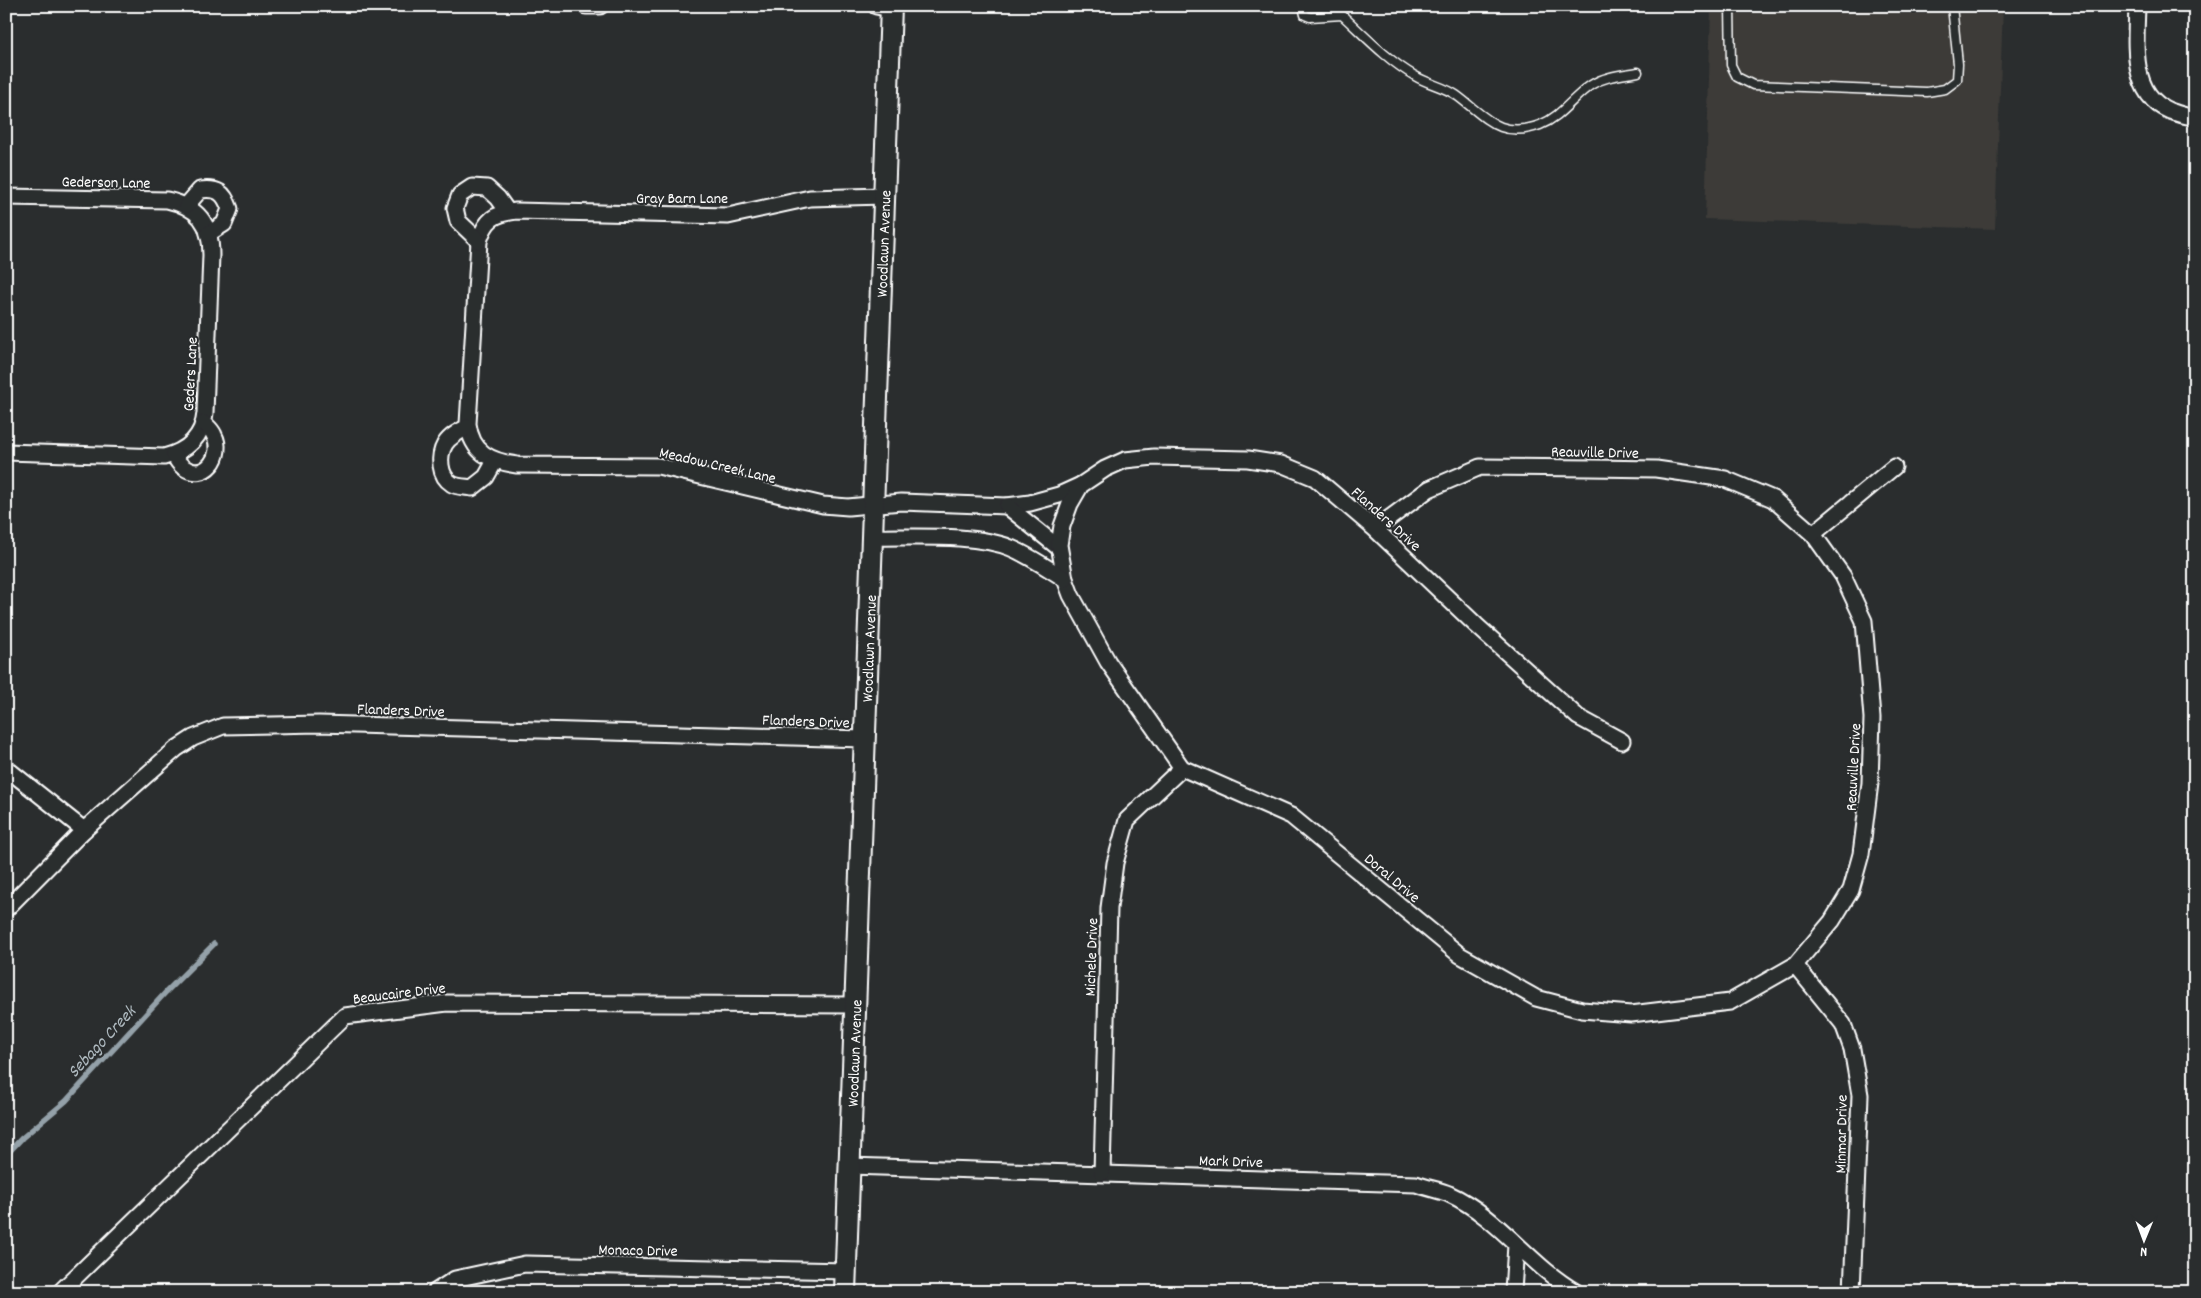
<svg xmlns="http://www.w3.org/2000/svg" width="2201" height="1298" font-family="Dekko,sans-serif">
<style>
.built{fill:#3c3b38}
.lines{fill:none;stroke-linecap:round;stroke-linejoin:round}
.stream{stroke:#94a1a9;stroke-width:5.5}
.service-casing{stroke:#fff;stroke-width:11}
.minor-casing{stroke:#fff;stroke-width:19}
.tertiary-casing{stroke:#fff;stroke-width:24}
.service{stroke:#2a2d2e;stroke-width:8}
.minor{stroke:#2a2d2e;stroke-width:15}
.tertiary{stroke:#2a2d2e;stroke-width:20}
.labels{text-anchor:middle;stroke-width:4;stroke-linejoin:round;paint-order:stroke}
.street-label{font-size:16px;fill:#fff;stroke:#2a2d2e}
.water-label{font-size:18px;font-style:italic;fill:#aeb9bf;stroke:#2a2d2e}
</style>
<rect width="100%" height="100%" fill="#2a2d2e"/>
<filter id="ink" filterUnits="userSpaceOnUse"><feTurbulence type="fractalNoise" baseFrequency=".02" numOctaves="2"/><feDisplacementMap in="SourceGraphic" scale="10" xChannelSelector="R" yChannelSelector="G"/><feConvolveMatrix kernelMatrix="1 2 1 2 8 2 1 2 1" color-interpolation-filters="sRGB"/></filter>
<g filter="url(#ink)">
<polygon class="built" points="1711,6 2003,6 1995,229 1705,219"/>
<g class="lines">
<polyline class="stream" points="6,1155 22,1138 66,1101 166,992 214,944"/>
<g class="service-casing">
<g id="service">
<path d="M1303,6l2,9 5,2 32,-2c23,21 45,45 73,61 13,8 30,11 41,19 29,21 43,45 84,30 21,-8 33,-28 51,-40 14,-9 30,-10 47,-13"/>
<polyline points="1730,6 1731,65 1737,77 1753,85 1927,92 1945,89 1957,80 1958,64 1952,6"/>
</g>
</g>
<g class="minor-casing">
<g id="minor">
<polyline points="586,6 600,6"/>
<polyline points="876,6 891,9"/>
<path d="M2137,6c-1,39 -8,94 39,107 6,2 12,4 19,4"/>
<path d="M884,196l-74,2 -82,18 -212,-5c-22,3 -30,8 -37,30l-11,183c4,29 22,37 49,41l141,1 165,39 25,2 53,-5 106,4 23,-3 29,-8 22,-10"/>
<path d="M6,197l161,3c31,7 44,23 44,55l-6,158c-2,24 -18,38 -41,44l-158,-5"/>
<path d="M187,205l13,-15c18,-2 24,2 30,19l-6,15 -16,10"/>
<polyline points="479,241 458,221 455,208 460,195 472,187 487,188 498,198 508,212"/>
<path d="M468,427c-8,4 -18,9 -23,17 -7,12 -6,32 7,40 5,3 14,3 20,4l14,-11 9,-16"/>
<path d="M174,454c2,5 5,10 9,13 22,16 42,-12 31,-32 -2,-5 -7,-9 -10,-12"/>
<polyline points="1007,506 1059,548"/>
<polyline points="1375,529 1429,489 1480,467 1591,468 1656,469 1725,479 1773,499 1813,534 1843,576 1864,621 1872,718 1870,783 1861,854 1851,890 1832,921 1795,965 1730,1002 1631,1014 1582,1010 1536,998 1460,955 1291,816 1182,768 1108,662 1071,595 1065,579 1059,545 1062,526 1070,504 1081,485 1105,469 1125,460 1154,457 1248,459 1281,464 1315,478 1375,529 1476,625 1578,717 1622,741"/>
<polyline points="1813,534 1894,467"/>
<path d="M871,537c41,1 102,-4 140,11 19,8 36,20 54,31"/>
<polyline points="6,768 84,830"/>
<polyline points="6,909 84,830 176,749 193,738 223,726 319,724 864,739"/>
<polyline points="1795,965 1843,1024 1852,1049 1860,1095 1852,1292"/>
<path d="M849,1166l567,18c11,4 23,6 33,10 49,22 81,72 127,98"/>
<polyline points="1102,1173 1109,908 1115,863 1127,820 1182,768"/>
<polyline points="60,1292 345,1016 447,1003 854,1005"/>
<polyline points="435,1292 455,1279 525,1264 846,1271"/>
<polyline points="1513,1292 1516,1245"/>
</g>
</g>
<g class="tertiary-casing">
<g id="tertiary">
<path id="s1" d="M845,1292l46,-1286"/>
</g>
</g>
<use href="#service" class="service"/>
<use href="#minor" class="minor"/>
<use href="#tertiary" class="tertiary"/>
</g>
</g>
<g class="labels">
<g class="street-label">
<text transform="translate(106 181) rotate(1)" y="6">Gederson Lane</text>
<text x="682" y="203">Gray Barn Lane</text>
<text dy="6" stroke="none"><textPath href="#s1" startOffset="1049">Woodlawn Avenue</textPath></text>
<text transform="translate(189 374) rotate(-87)" y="6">Geders Lane</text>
<text transform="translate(1595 451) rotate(1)" y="6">Reauville Drive</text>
<text transform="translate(718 464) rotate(13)" y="6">Meadow Creek Lane</text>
<text transform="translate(1387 518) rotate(42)" y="6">Flanders Drive</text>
<text dy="6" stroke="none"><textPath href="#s1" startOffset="644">Woodlawn Avenue</textPath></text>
<text transform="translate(401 709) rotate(2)" y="6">Flanders Drive</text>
<text transform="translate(806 720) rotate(2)" y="6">Flanders Drive</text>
<text transform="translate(1852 767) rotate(-87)" y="6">Reauville Drive</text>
<text transform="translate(1393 877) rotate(40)" y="6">Doral Drive</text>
<text transform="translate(1090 957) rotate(-88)" y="6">Michele Drive</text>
<text transform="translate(399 992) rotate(-7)" y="6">Beaucaire Drive</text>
<text dy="6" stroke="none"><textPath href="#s1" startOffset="239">Woodlawn Avenue</textPath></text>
<text transform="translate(1840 1134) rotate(-89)" y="6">Minmar Drive</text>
<text transform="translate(1231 1160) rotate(2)" y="6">Mark Drive</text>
<text transform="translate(638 1249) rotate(1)" y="6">Monaco Drive</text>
</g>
<g class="water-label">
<text transform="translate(101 1041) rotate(-47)" y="6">Sebago Creek</text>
</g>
</g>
<rect width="2201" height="1298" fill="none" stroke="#2a2d2e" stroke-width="25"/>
<rect x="12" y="12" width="2176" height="1273" fill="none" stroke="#fff" stroke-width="2" filter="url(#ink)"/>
<g transform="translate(2144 1240) rotate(181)" stroke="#2a2d2e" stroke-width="4" paint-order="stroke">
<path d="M0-4L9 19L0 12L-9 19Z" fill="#ffffff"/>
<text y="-8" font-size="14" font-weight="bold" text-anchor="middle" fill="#ffffff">N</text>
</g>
</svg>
